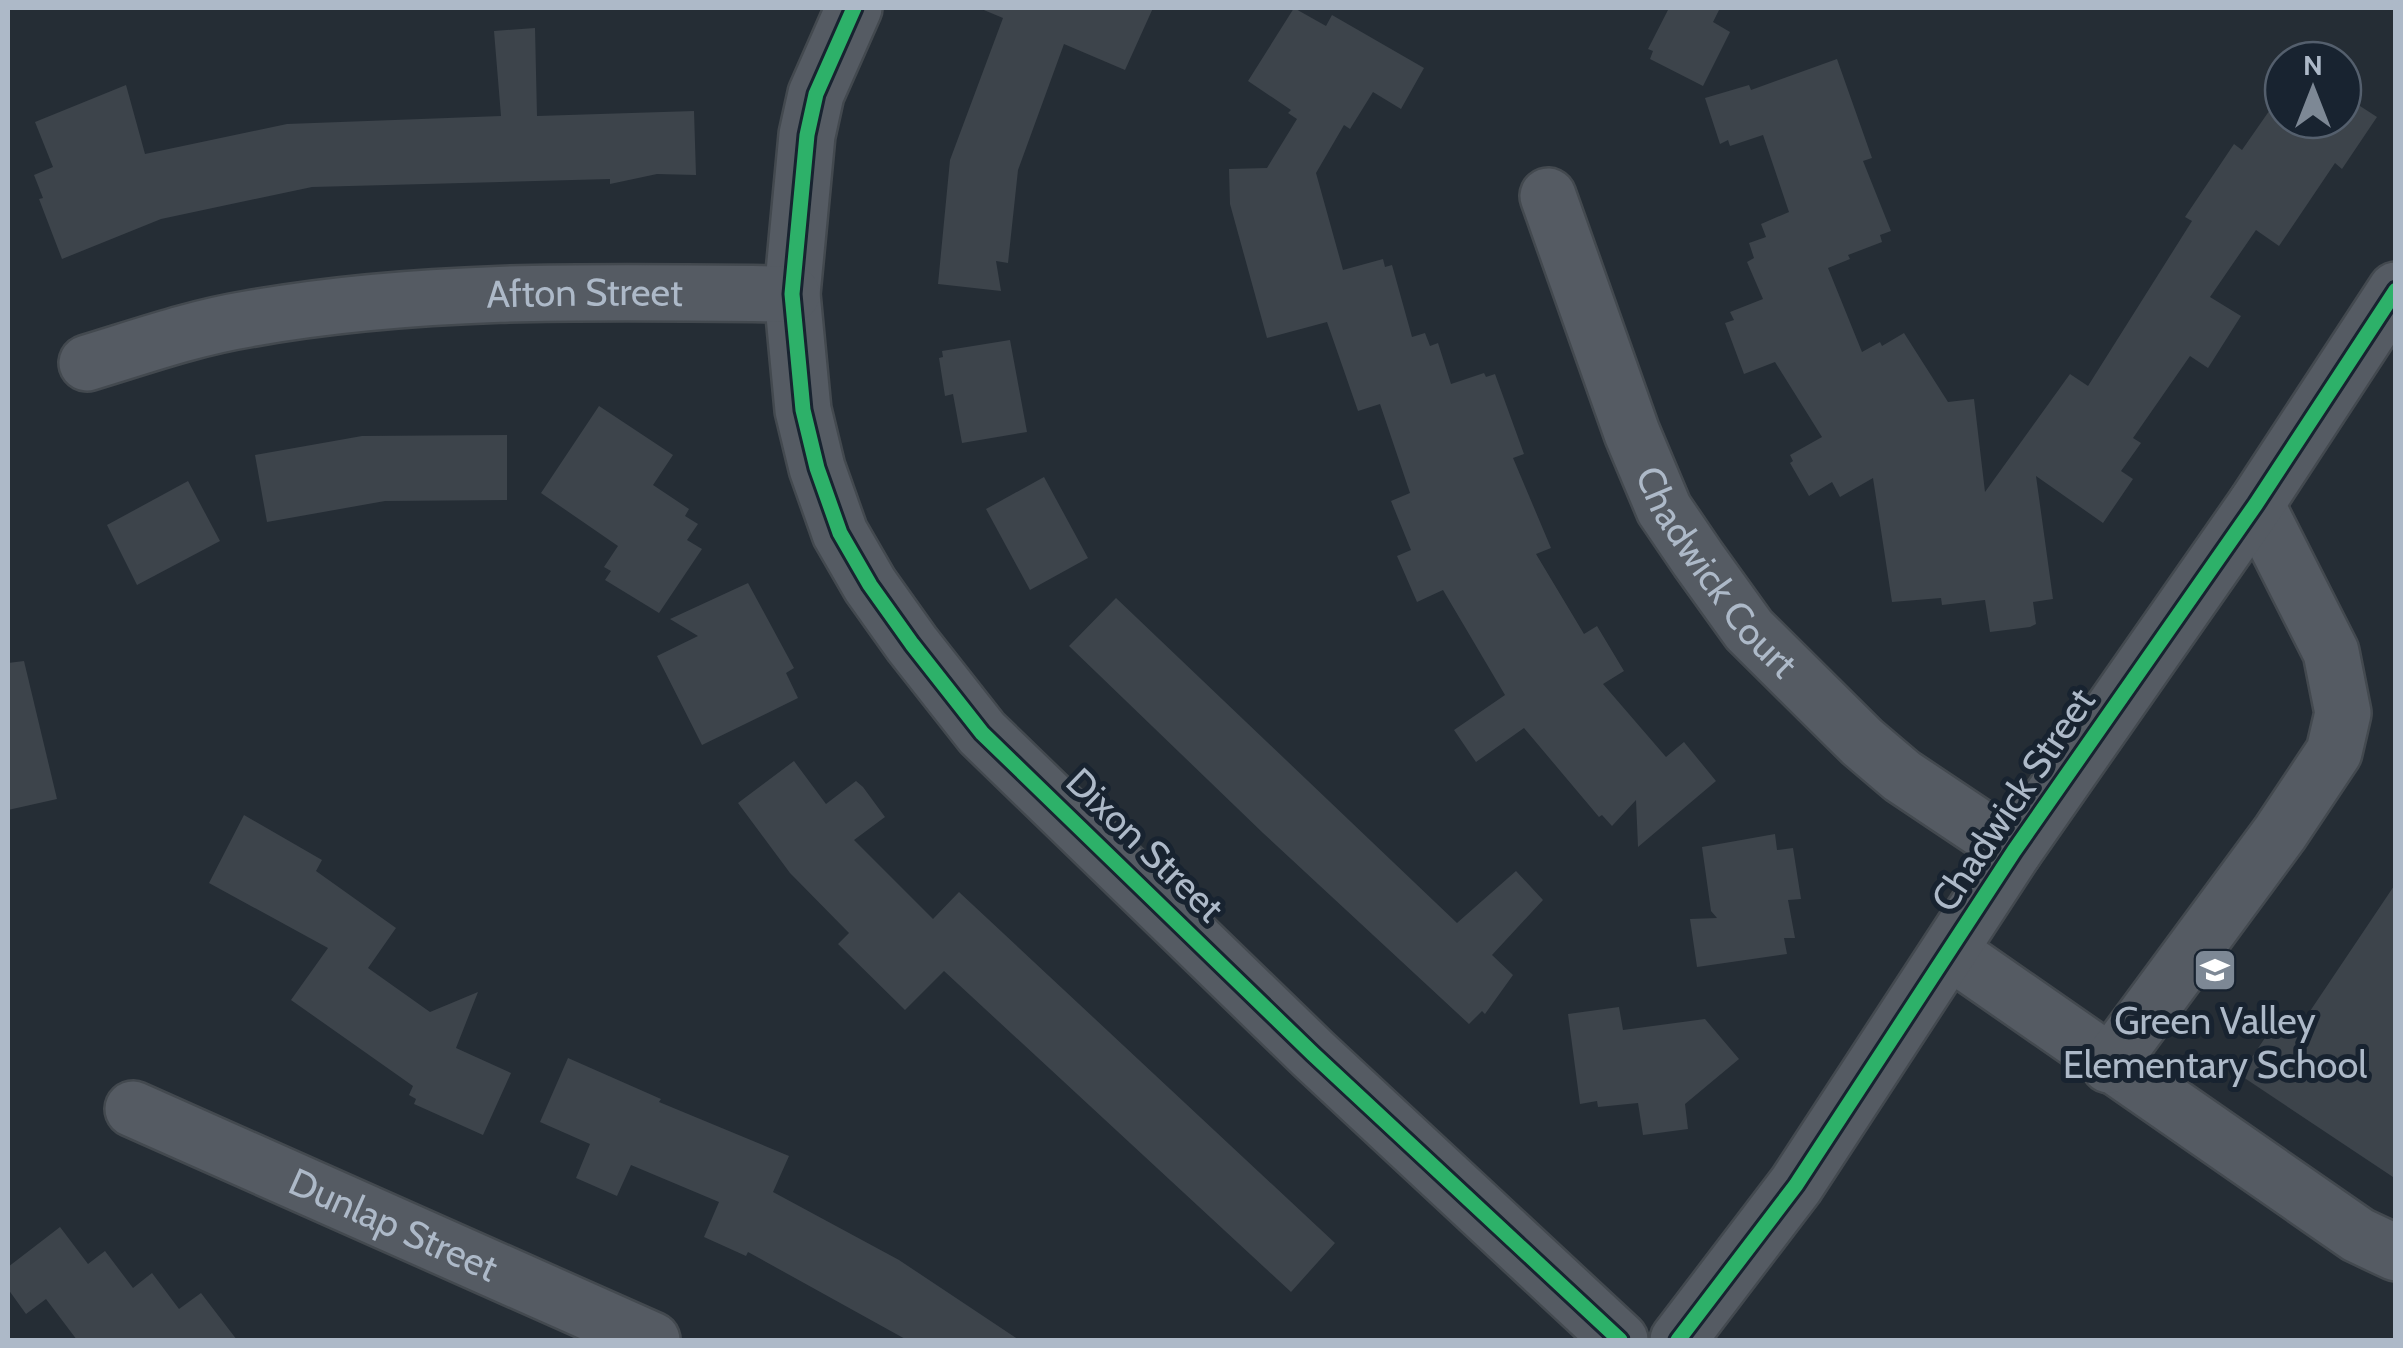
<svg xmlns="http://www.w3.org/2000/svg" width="2403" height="1348" font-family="Cabin,sans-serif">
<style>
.building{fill:#3d444b}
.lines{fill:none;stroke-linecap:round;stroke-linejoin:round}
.minor-casing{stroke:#43494f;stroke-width:60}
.minor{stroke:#555b63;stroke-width:55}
.cycleway-casing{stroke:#182330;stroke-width:21}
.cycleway{stroke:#2db169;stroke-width:15}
.labels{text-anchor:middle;stroke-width:10;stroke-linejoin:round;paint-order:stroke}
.street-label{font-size:38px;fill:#adb9c8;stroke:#182330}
.poi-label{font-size:38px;fill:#adb9c8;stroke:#182330}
</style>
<rect width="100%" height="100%" fill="#252d35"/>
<g class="building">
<polygon points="979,8 1153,8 1125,70 1064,44 1018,170 1008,263 996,261 1001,291 938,284 950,160 1003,18"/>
<polygon points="1294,8 1326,26 1332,15 1424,68 1401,109 1373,92 1350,129 1344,125 1316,173 1343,270 1383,259 1385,267 1392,265 1412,337 1425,333 1430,346 1438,343 1451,384 1484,373 1486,377 1495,374 1524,454 1513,458 1551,548 1536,554 1584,634 1597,626 1624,671 1603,684 1666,757 1684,742 1716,781 1638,847 1636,800 1612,826 1602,815 1599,817 1524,728 1476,762 1454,730 1505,695 1443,590 1417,602 1397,556 1411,550 1391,501 1410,493 1380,404 1358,411 1327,322 1267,338 1230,204 1229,169 1267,168 1297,119 1288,113 1291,110 1248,81"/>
<polygon points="1669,8 1720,8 1713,22 1730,32 1703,86 1650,59 1653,51 1648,49"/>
<polygon points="535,28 537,116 694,111 696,175 657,174 610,184 610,179 312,187 161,219 62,259 39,199 43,198 34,175 53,167 35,122 126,85 145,154 287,124 501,116 494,31"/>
<polygon points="1837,59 1872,158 1863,161 1891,231 1880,235 1882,242 1848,255 1850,259 1828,268 1862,352 1880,342 1882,346 1904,333 1948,402 1974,399 1985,492 2070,374 2088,386 2192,221 2185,217 2234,144 2242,150 2283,91 2283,120 2343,120 2343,95 2377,117 2342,169 2335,163 2279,246 2256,230 2210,297 2241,316 2208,368 2190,356 2133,438 2141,443 2121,471 2133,479 2103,523 2036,476 2053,599 2033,602 2036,624 2030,627 1990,632 1985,600 1942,605 1941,598 1892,602 1873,478 1840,497 1832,482 1809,496 1790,463 1793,461 1790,455 1822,437 1775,362 1744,374 1725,323 1734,320 1730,312 1763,299 1747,262 1754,258 1749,243 1766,237 1761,224 1789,212 1763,135 1730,146 1728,140 1720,144 1705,98 1749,85 1751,90"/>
<polygon points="1010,340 1027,432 962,443 953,394 945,396 939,358 943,357 942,351"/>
<polygon points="599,406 673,455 653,485 689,509 685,516 698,524 687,540 702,549 659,613 605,580 611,571 604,567 618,546 541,493"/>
<polygon points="507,435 507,500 385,501 267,522 255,455 362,436"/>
<polygon points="1044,477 1088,558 1030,590 986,509"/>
<polygon points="188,481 220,541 137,585 107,525"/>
<polygon points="748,583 794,668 786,673 798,698 702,745 657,656 698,636 670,619"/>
<polygon points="1116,598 1457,923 1516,871 1543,900 1492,955 1513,975 1485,1014 1482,1011 1469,1024 1263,833 1069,646"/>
<polygon points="24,661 57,799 8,810 8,663"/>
<polygon points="794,761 826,804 856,781 863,787 885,817 854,840 933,919 959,892 1335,1243 1291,1292 944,971 905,1010 838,944 849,933 790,873 738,803"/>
<polygon points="244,815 322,860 316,871 396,928 368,968 430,1012 478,992 456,1048 511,1073 483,1135 414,1104 416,1099 409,1095 413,1086 291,1000 328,948 209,883"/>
<polygon points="1775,834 1777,850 1793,848 1801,899 1788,900 1795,938 1784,938 1787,954 1697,967 1690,919 1717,918 1711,911 1702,847"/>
<polygon points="2396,883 2396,1179 2240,1075 2273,1026 2292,1038"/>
<polygon points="1619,1007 1623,1030 1705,1019 1739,1059 1685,1104 1688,1129 1643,1135 1638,1103 1598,1107 1597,1101 1580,1104 1568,1014"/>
<polygon points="568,1058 661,1099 659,1102 789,1156 773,1192 899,1260 1019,1340 907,1340 748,1252 746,1256 704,1237 719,1202 631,1165 617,1196 576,1178 590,1144 540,1122"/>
<polygon points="60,1227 88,1264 105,1251 133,1288 152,1273 179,1309 201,1293 237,1340 77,1340 46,1299 26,1314 8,1289 8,1267"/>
</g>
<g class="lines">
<g class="minor-casing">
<g id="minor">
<polyline points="854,8 816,94 807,135 792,294 803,410 817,468 840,533 870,585 912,644 982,733 1313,1054 1620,1340"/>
<path id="s1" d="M1548,196l84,237 32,76 34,50 51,71 113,112 40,34 112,75"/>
<path id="s2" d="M87,363c53,-16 106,-35 161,-44 178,-32 364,-27 544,-25"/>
<polyline points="1951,952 2358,1235 2396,1253"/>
<polyline points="2109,1065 2280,833 2334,752 2343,713 2331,652 2256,504"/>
<path id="s3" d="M133,1109l519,231"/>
<polyline points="1678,1340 1796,1185 2014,851 2256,504 2396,290"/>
</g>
</g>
<use href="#minor" class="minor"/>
<g class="cycleway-casing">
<g id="cycleway">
<polyline points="854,8 816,94 807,135 792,294 803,410 817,468 840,533 870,585 912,644 982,733 1313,1054 1620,1340"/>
<polyline points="1678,1340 1796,1185 2014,851 2256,504 2396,290"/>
</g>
</g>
<use href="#cycleway" class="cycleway"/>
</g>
<defs>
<g id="school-square" transform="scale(2.25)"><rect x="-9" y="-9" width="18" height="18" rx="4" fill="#7d8895" stroke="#182330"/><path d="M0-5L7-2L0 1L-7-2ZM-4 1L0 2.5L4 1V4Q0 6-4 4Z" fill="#fff"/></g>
</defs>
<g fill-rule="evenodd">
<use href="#school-square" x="2215" y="970"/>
</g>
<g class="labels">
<g class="street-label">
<text dy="13" stroke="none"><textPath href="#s2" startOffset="505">Afton Street</textPath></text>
<text dy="13" stroke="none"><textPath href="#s1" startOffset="415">Chadwick Court</textPath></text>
<text transform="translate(2013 800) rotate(-56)" y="13">Chadwick Street</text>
<text transform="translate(1145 845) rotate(44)" y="13">Dixon Street</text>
<text dy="13" stroke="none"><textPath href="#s3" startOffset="285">Dunlap Street</textPath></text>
</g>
<g class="poi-label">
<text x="2215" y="1034">Green Valley<tspan x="2215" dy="44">Elementary School</tspan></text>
</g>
</g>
<rect width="2403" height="1348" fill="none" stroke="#adb9c8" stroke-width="20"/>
<g transform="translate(2313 90)"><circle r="48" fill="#182330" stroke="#545f6d" stroke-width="2.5"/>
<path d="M0-8L18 38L0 25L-18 38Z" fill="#7d8895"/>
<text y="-15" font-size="28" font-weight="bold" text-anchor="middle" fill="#adb9c8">N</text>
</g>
</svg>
